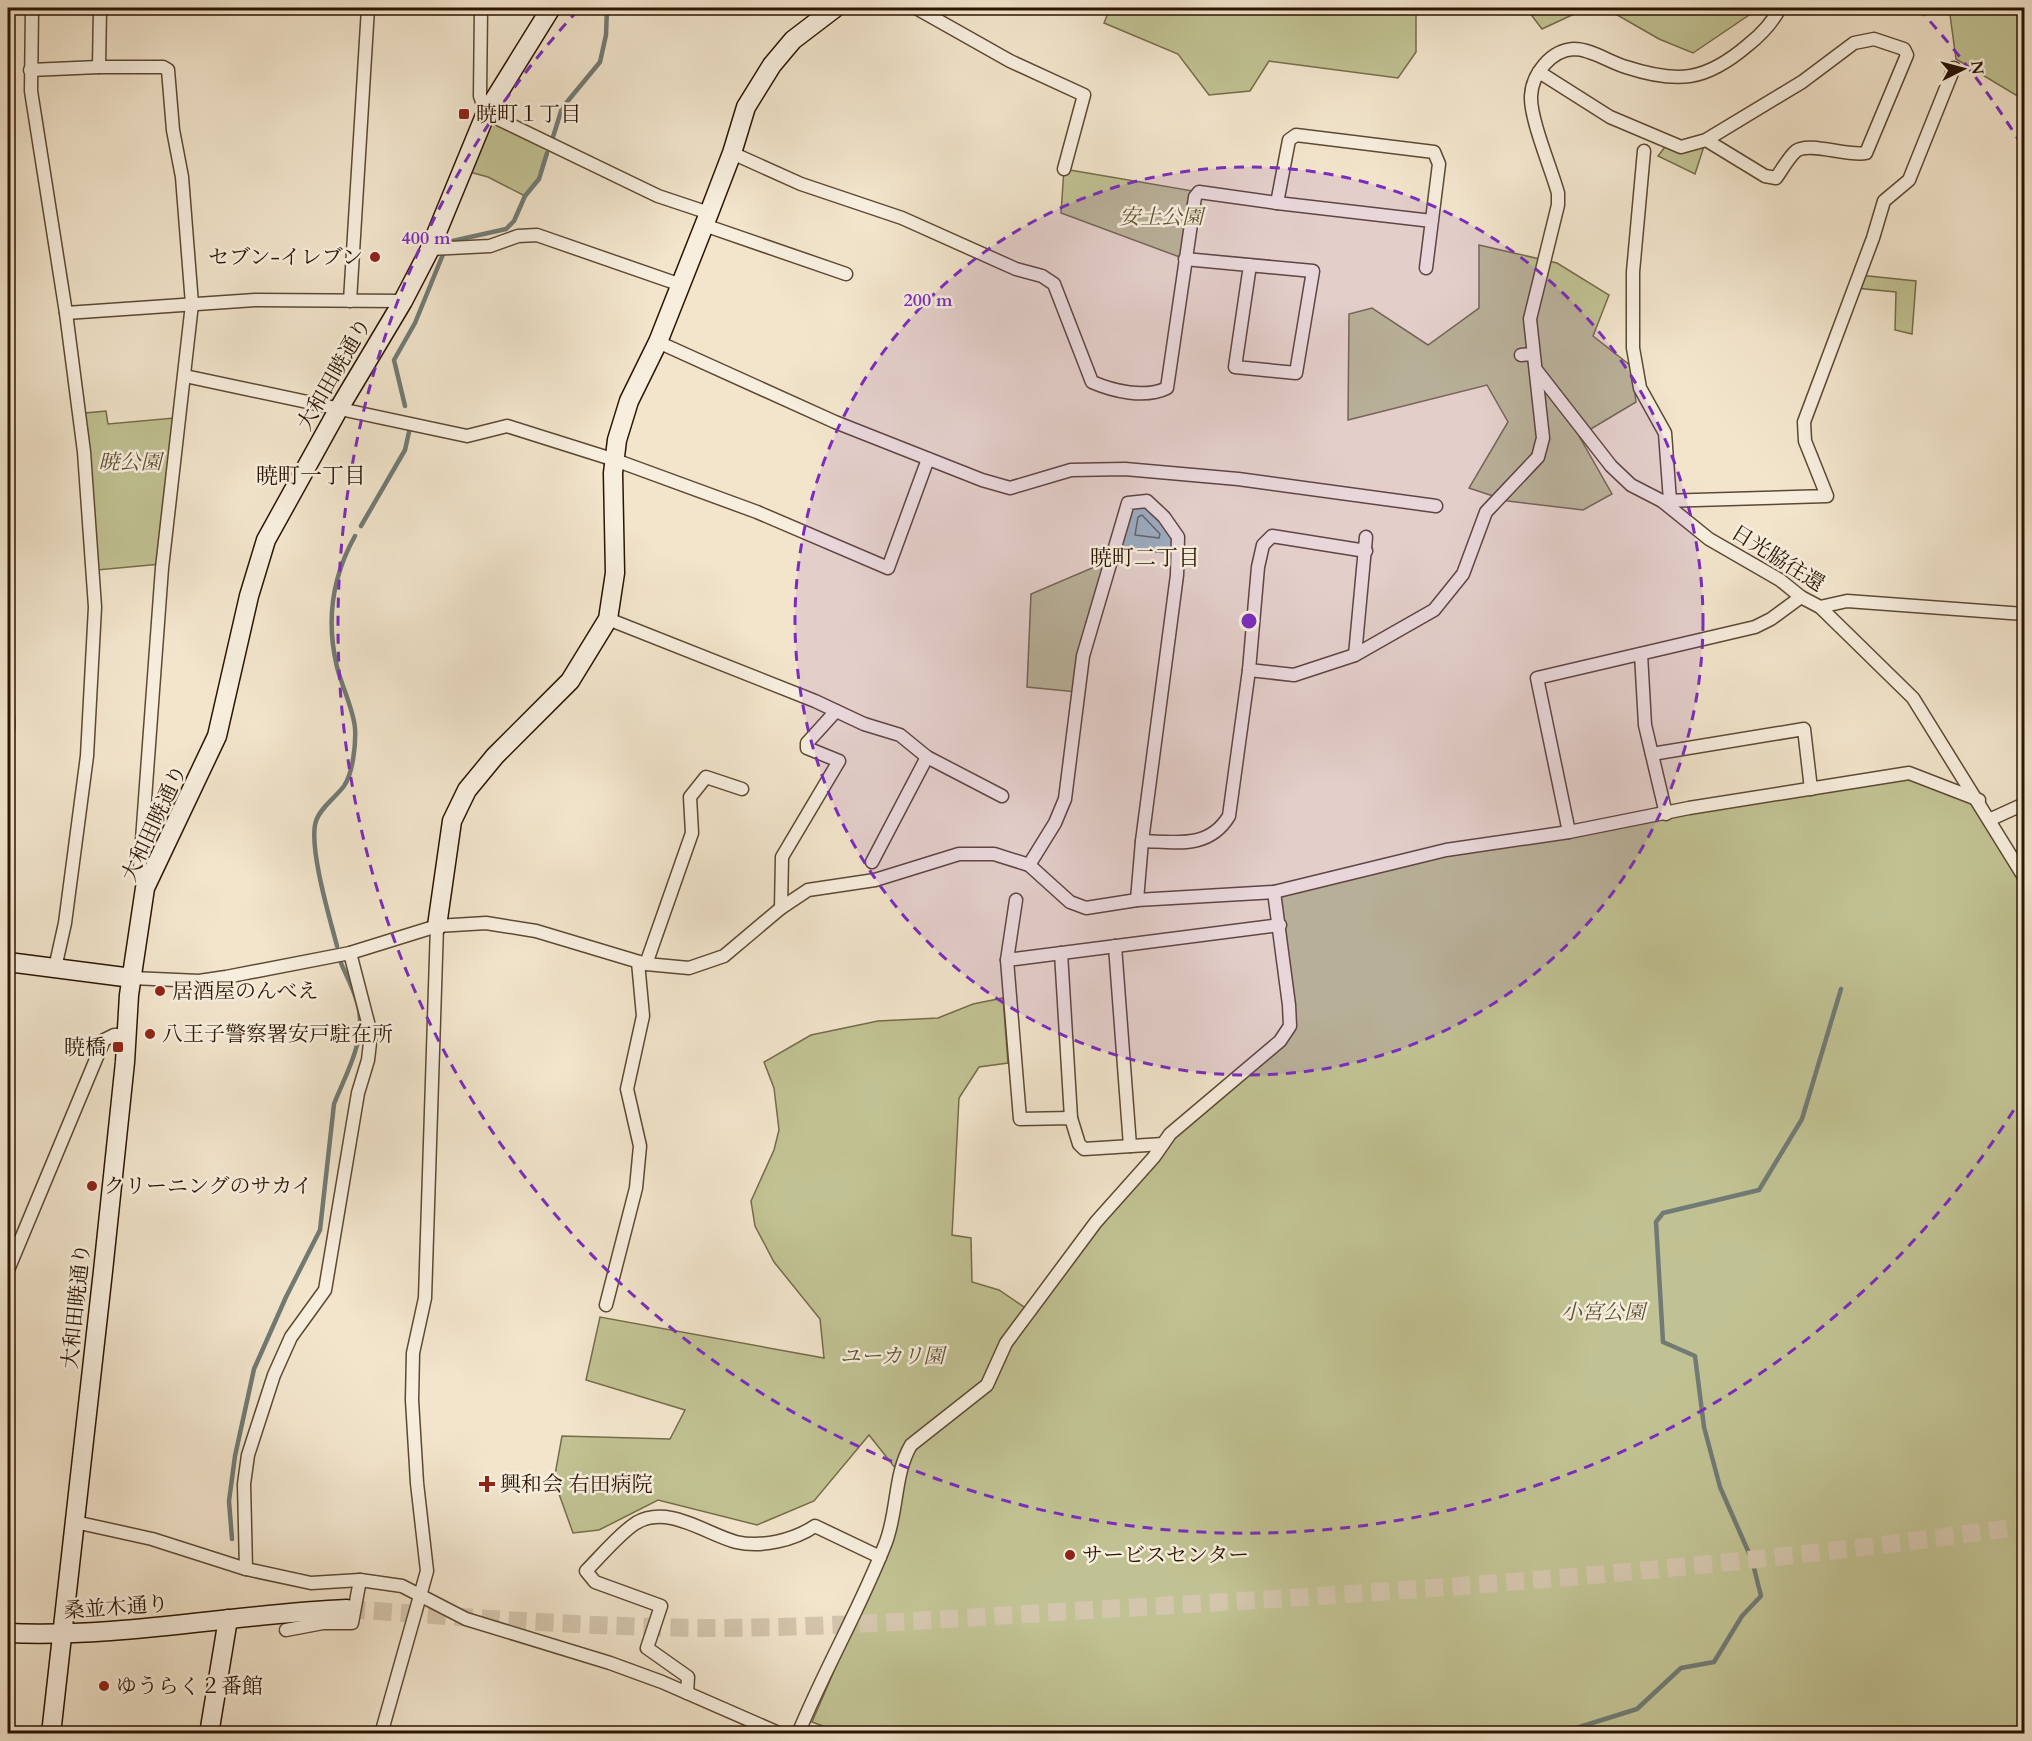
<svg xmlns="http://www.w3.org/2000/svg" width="2032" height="1741" font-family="Cardo,'Noto Serif JP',serif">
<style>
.green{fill:#c1c293;stroke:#766c4a;stroke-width:1.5}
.water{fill:#9fbdc1;stroke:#717a74;stroke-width:1.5}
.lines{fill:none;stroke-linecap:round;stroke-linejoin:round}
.shore{stroke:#656960;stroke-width:1.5}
.stream{stroke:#717a74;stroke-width:4.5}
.secondary-tunnel{stroke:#d4c6ad;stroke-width:18;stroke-dasharray:18 9;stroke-linecap:butt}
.street-casing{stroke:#5d4933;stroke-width:15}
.secondary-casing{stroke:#2b1500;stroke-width:21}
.street{stroke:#f7eede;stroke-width:12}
.secondary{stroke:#f7eede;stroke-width:18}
.ring{fill:none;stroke:#7b2cbf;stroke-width:3;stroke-dasharray:10 8}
.poi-dot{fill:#8f2418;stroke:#f7eede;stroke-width:2}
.labels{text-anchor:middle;stroke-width:5;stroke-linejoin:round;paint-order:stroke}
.poi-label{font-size:21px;fill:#2b1500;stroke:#f7eede;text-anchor:start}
.park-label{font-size:21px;font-style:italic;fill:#605233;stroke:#f7eede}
.street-label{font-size:21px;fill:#2b1500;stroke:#f7eede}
.neighbourhood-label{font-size:22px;fill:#2b1500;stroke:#f7eede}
.centre{fill:#7b2cbf;stroke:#f7eede;stroke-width:3}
.ring-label{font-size:18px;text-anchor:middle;font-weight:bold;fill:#7b2cbf;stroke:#f7eede;stroke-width:5;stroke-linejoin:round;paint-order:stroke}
</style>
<rect width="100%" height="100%" fill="#f2e5cc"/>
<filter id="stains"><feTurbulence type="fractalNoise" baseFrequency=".00333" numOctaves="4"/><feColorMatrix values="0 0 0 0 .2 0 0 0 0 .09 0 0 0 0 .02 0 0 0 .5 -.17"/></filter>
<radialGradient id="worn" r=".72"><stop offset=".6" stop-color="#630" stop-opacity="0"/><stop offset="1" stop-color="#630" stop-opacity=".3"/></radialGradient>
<g class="green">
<polygon points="1110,8 1416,8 1416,52 1398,78 1269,61 1250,91 1209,95 1178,54 1104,23"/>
<polygon points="1526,8 1587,8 1542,29"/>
<polygon points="1605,8 1755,8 1752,13 1693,53 1659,39"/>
<polygon points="1939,8 2024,8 2024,100 1956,59 1950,15"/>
<polygon points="486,113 550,145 539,179 525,196 488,177 462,170"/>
<polygon points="1706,140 1695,174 1658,156 1668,143"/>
<polygon points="1064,169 1199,192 1185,259 1061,213"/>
<polygon points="1479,245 1557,263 1609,295 1593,336 1631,366 1636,402 1579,436 1612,494 1583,510 1508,501 1469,488 1508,422 1487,385 1348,420 1349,314 1372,308 1428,345 1479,308"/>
<polygon points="1859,275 1916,281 1912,334 1895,330 1896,292 1855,288"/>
<polygon points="106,411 108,424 174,418 161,564 97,570 85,413"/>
<polygon points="1113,559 1077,692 1027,687 1031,594"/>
<polygon points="1909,773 1971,801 2024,888 2024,1733 842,1733 812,1722 897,1525 904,1479 869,1435 814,1501 757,1525 658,1500 599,1530 573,1533 554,1480 562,1436 670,1439 685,1410 586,1380 600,1317 824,1358 820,1319 774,1262 755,1226 751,1201 774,1150 779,1130 774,1088 764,1062 811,1035 878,1021 938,1018 973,1004 1003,998 1008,1063 979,1067 959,1098 952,1235 971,1238 972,1282 999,1290 1033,1313 1096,1222 1158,1152 1290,1026 1274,892 1399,862"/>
</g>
<g class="water">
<polygon points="1138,500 1164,517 1177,554 1116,548 1128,503"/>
<polygon points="8,610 15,725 8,807"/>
</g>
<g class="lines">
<polygon class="shore" points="1142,515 1160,534 1159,538 1135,535 1138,517"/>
<g class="stream">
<polyline points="553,137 562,108 600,62 606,35 607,8"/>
<polyline points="405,406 394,360 415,323 448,242 506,229 514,221 525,196 539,179 547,153"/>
<polyline points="361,526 405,450 409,432"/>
<path d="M337,946c-7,-27 -29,-100 -21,-125 4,-13 20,-24 28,-35 9,-13 12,-42 11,-58 -2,-20 -13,-41 -18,-61 -11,-46 -5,-90 18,-131"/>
<path d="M232,1539l-3,-38 6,-45 19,-87 32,-72 34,-67 14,-126c9,-23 28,-58 26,-84 0,-19 -12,-40 -19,-57"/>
<polyline points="1426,1734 1446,1728 1479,1734"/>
<polyline points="1557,1734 1637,1709 1681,1668 1714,1662 1742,1616 1761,1596 1752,1560 1720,1487 1704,1427 1695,1356 1663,1342 1656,1222 1663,1213 1759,1190 1802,1119 1841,989"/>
</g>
<path class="secondary-tunnel" d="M347,1609c118,8 237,18 355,19 146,0 293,-13 439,-21 295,-17 590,-39 883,-81"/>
<g class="street-casing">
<g id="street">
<polyline points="32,8 31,91 66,313 84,452 95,607 87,756 65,923 55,968"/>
<polyline points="100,8 99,67 163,67 168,70 173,130 182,177 192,304 162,568 140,867 145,888"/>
<polyline points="481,8 480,96 486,113 658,196 709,213"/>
<polyline points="916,8 1010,61 1084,95 1064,169"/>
<polyline points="30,70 99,67"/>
<path d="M1539,72l71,45 71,30 25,-7 96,-58 52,-39 20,-4 30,10 3,6 -41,98c-18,4 -57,-12 -70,-2 -8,7 -14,19 -20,27l-11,-2 -59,-36"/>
<polyline points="1644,151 1633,272 1633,348 1640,388 1665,433 1670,501"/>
<path d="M732,153l69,31 101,34 114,51 26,7 12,8 38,98c21,9 53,17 75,6l28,-191 4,-5 78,11"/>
<polyline points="704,225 846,274"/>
<polyline points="430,249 490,246 518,236 537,235 681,285"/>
<polyline points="1185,259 1313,271 1296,373 1235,367 1250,265"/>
<polyline points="1426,268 1439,164 1434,152 1296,135 1289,140 1277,203 1432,221"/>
<polyline points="350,301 368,8"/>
<polyline points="66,313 255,300 403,301"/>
<polyline points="658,342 835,422 982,480 1010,488 1071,470 1125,469 1238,479 1436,506"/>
<polyline points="1521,355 1533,354"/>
<polyline points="1537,371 1611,466 1631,485 1662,501 1709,539 1780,580 1801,597 1820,607 1913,698 2024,877"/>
<polyline points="185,376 467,436 507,426 615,460 757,512 888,568 928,459"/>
<polyline points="1662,501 1827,496 1805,441 1804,422 1873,238 1884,201 1909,180 1954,68"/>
<polyline points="1820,607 1847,601 2024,614"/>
<polyline points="608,619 815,701 864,724 900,735 927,757 1002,796"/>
<polyline points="1641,654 1645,725 1666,814"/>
<polyline points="1355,655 1366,537"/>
<path d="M1249,670l45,5 61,-20 79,-45 29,-36 23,-62 52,-55 5,-19 -13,-119 28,-114v-12c-7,-25 -28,-74 -27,-97 1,-22 20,-46 43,-47 17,0 35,13 52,18 52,17 80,14 122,-22 14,-11 24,-22 32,-37"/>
<polyline points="1652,754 1804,729 1811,789"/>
<polyline points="1989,820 2024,804"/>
<polyline points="1569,832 1537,678 1755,627 1771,619 1801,597"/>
<path d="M1142,841c35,1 67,8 87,-25l20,-146 9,-103 5,-22 9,-9 94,15"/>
<polyline points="872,862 927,757"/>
<polyline points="1029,865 1055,823 1065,799 1083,656 1128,503 1147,501 1164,517 1178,537 1177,575 1142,841 1137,900"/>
<polyline points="1016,900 1007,960 1020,1119 1071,1118 1079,1144 1084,1149 1163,1144"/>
<polyline points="781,908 782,857 839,761 807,748 807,743 836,711"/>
<polyline points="1115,946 1130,1146"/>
<polyline points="1061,953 1071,1118"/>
<polyline points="1007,960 1280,925"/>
<polyline points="646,964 692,833 690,797 706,777 742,789"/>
<polyline points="132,978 199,981 226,977 350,953 437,926 486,923 536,931 646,964 689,968 724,956 781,908 808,890 875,880 959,854 994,854 1029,865 1070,902 1086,908 1137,900 1274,892 1446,850 1569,832 1689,808 1909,773 1979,800"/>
<polyline points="8,1270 104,1040 114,1035 125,1035"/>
<polyline points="606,1305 636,1188 640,1146 627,1089 643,1016 638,962"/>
<polyline points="75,1522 152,1539 246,1569 311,1583 360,1580 402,1586 466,1619 610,1663 662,1682 781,1734"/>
<polyline points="246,1569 244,1484 248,1455 274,1375 291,1337 325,1290 358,1093 368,1060 371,1034 350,953"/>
<polyline points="286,1630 323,1623 352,1623 360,1580"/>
<path d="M687,1693l1,-16 -41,-29 14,-42 -66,-24 -9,-11c14,-14 34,-38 50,-48 32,-19 70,11 100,19 26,6 58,-2 79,-16l65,31"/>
<polyline points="381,1734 427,1571 417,1483 412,1400 413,1353 425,1298 437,926"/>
<path d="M798,1734c27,-66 63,-127 88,-192 12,-32 8,-68 25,-97l76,-60 19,-42 90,-121 58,-65 16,-23 110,-93 10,-15 -1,-21 -15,-113"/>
</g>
</g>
<g class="secondary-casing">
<g id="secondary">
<polyline points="437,926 452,821 467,790 495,756 570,681 608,619 615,573 613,473 617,440 629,401 658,342 709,213 732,153 746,107 772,65 793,40 835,8"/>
<polyline points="8,962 132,978"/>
<path d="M8,1633c114,5 225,-19 339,-24"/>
<polyline points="51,1734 103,1271 125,1062 129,995 145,888 217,736 249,596 266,540 338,410 403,301 430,249 486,113 551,8"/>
<polyline points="209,1734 228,1619"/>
</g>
</g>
<use href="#street" class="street"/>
<use href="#secondary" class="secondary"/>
</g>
<circle cx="1249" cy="621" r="454" fill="#7b2cbf" fill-opacity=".12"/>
<g class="ring">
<circle cx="1249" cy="621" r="454"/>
<path d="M2023 1095A908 908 0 1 1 580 8M1918 8A908 908 0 0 1 2023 147"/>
</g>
<g class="poi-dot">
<rect x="458" y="108" width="12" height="12" rx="3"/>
<circle cx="375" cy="257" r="6"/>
<circle cx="160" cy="991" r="6"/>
<circle cx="150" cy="1034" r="6"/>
<rect x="112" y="1041" width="12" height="12" rx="3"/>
<circle cx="92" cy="1186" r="6"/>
<path d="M484 1475h6v6h6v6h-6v6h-6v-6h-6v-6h6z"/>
<circle cx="1070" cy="1555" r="6"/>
<circle cx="104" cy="1686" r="6"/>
</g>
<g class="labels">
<g class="poi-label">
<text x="476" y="121">暁町１丁目</text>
<text x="363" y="264" text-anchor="end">セブン-イレブン</text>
<text x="172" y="998">居酒屋のんべえ</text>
<text x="162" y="1041">八王子警察署安戸駐在所</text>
<text x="106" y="1054" text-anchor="end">暁橋</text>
<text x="104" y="1193">クリーニングのサカイ</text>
<text x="500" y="1491">興和会 右田病院</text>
<text x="1082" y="1562">サービスセンター</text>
<text x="116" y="1693">ゆうらく２番館</text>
</g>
<g class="park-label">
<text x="1161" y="224">安土公園</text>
<text x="130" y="469">暁公園</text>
<text x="1603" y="1319">小宮公園</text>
<text x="892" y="1363">ユーカリ園</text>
</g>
<g class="street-label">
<text transform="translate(334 374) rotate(-60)" y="7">大和田暁通り</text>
<text transform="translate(1778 558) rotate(32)" y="7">日光脇往還</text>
<text transform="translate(154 823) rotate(-65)" y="7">大和田暁通り</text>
<text transform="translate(76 1306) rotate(-84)" y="7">大和田暁通り</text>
<text transform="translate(116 1607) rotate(-4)" y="7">桑並木通り</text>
</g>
<g class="neighbourhood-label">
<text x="311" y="483">暁町一丁目</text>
<text x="1145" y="565">暁町二丁目</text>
</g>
</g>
<circle cx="1249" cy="621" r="9" class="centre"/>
<g class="ring-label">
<text x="426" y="244">400 m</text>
<text x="928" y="306">200 m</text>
</g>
<rect width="2032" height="1741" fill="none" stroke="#f2e5cc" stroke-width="30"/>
<rect x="9" y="9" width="2014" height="1723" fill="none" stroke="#2b1500" stroke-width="3"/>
<rect x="15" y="15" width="2002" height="1711" fill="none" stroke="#2b1500" stroke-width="1.5"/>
<g transform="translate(1963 69) rotate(84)" stroke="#f7eede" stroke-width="4.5" paint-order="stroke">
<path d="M0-4.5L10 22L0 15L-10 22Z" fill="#2b1500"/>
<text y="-9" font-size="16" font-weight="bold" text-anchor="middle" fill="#2b1500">N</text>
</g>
<rect width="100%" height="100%" filter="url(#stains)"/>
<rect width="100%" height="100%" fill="url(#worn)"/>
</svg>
